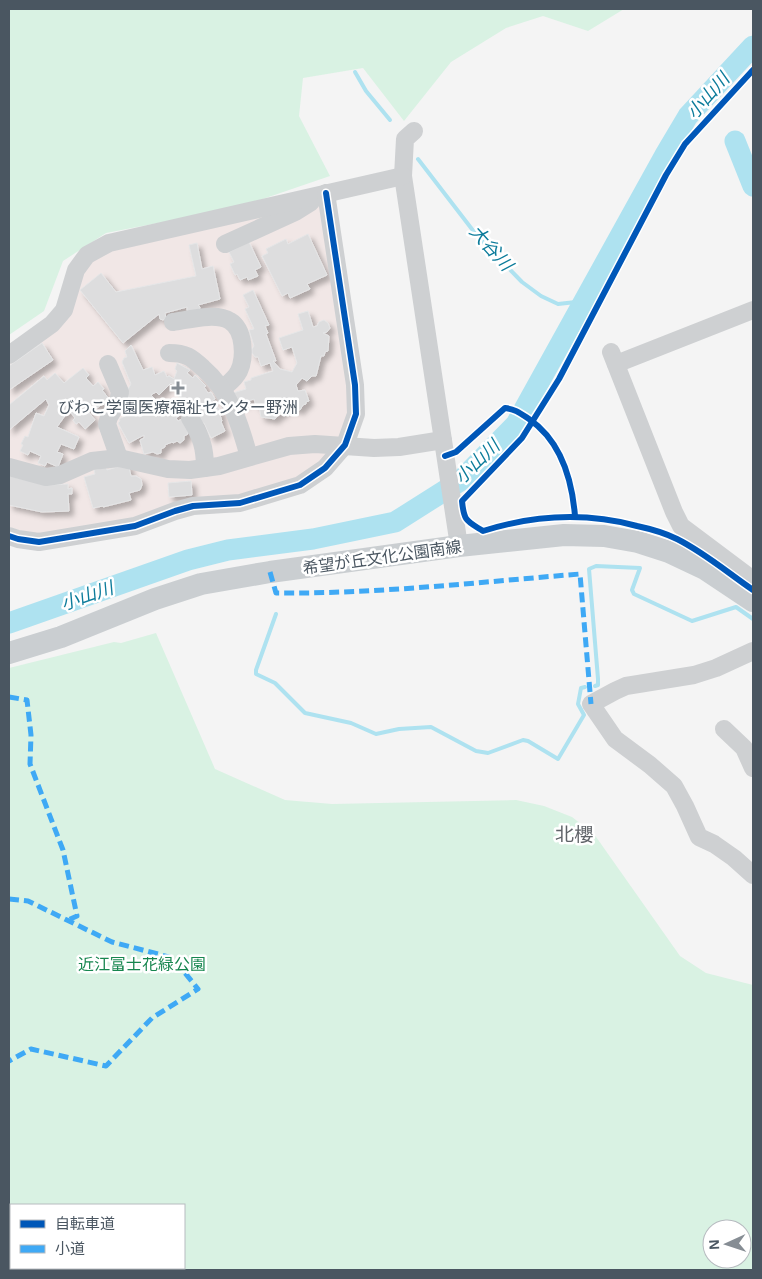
<svg xmlns="http://www.w3.org/2000/svg" width="762" height="1279" font-family="Arial,'Noto Sans JP',sans-serif">
<style>
.medical{fill:#f1e7e6}
.green{fill:#d9f2e3;fill-rule:evenodd}
.lines{fill:none;stroke-linecap:round;stroke-linejoin:round}
.stream{stroke:#aee2f0;stroke-width:4}
.river{stroke:#aee2f0;stroke-width:21}
.building{fill:#ddddde;stroke:#e5e6e7;fill-rule:evenodd;filter:url(#shadow)}
.minor{stroke:#ced0d2;stroke-width:18}
.major{stroke:#caced1;stroke-width:22}
.quiet{stroke:#3fa9f5;stroke-width:5;stroke-dasharray:10 5;stroke-linecap:butt}
.cycleway-casing{stroke:#fff;stroke-width:9}
.cycleway{stroke:#0057b8;stroke-width:6}
.poi-dot{fill:#868d94;stroke:#fff;stroke-width:2}
.labels{text-anchor:middle;stroke-width:5;stroke-linejoin:round;paint-order:stroke}
.poi-label{font-size:16px;fill:#4a5661;stroke:#fff}
.street-label{font-size:16px;fill:#4a5661;stroke:#fff}
.park-label{font-size:16px;fill:#17864f;stroke:#fff}
.water-label{font-size:18px;font-style:italic;fill:#0c7c9b;stroke:#fff}
.quarter-label{font-size:19px;fill:#5f6368;stroke:#fff}
</style>
<defs>
<filter id="shadow"><feDropShadow dx="4.5" dy="4.5" stdDeviation="2.5" flood-color="#0004"/></filter>
</defs>
<rect width="100%" height="100%" fill="#f4f4f4"/>
<polygon class="medical" points="322,206 351,414 327,458 297,479 244,496 134,520 36,535 9,527 9,362 69,318 80,278 89,262 111,250 283,208"/>
<g class="green">
<polygon points="9,9 624,9 588,31 543,16 506,28 451,62 404,121 363,68 303,78 299,116 330,176 254,202 189,217 106,233 63,261 44,311 9,335"/>
<path d="M156,633l59,136 70,31 47,4 184,-4 28,6 28,11 22,17 86,122 26,17 47,12v285h-744v-602l105,-26 7,1zM11,1205h173v63h-173zM712,1229h30v30h-30z"/>
</g>
<g class="lines">
<g class="stream">
<polyline points="355,72 366,91 390,120"/>
<polyline points="418,159 478,237 522,282 541,296 558,304 585,301"/>
<polyline points="276,614 256,670 256,674 275,683 305,713 351,723 376,734 399,729 431,727 476,751 488,753 523,740 528,741 558,759 584,715 578,704 581,688 585,687"/>
<polyline points="595,686 598,685 598,679 589,569 596,566 640,568 632,590 634,594 692,621 736,607 753,619"/>
</g>
<g class="river">
<polyline points="735,141 753,186"/>
<polyline points="9,623 188,560 228,550 313,539 395,522 460,481 516,424 666,153 688,116 753,46"/>
</g>
</g>
<g class="building">
<polygon points="308,234 327,275 307,284 310,289 290,298 288,293 282,296 262,256 268,253 266,249 286,239 288,244"/>
<polygon points="249,242 261,267 255,270 258,276 248,280 247,277 240,280 237,274 235,275 230,264 234,262 229,252"/>
<polygon points="197,243 202,269 213,266 220,299 198,305 200,307 199,312 190,315 187,310 187,307 165,313 166,318 163,320 160,319 159,314 123,343 80,290 101,273 116,292 196,276 189,245"/>
<polygon points="253,290 269,325 265,326 268,333 266,334 276,361 273,361 280,369 292,372 297,363 292,347 283,350 279,338 303,330 298,314 308,311 313,327 317,326 319,322 324,320 328,323 330,328 327,332 323,333 329,336 328,351 325,352 324,356 321,356 316,376 312,376 307,381 302,378 296,385 298,391 305,390 309,401 306,402 306,404 303,405 300,410 294,408 290,410 290,408 282,411 283,413 278,415 275,419 261,417 259,405 256,406 254,399 237,405 233,393 246,389 244,382 251,380 251,378 273,371 270,363 261,366 258,357 255,357 252,353 252,349 254,346 249,330 254,329 245,309 249,307 243,295"/>
<polygon points="42,343 53,360 9,390 9,366"/>
<path d="M131,345l12,25 9,-3 3,8 9,-4 3,6 2,-1 5,3 3,-8 -2,-2 2,-6 13,7 -3,3 6,5 2,-3 11,11 -2,1 4,6 3,-1 4,7 -7,4 3,7 7,-3 4,7 -2,1 2,6 -1,1 4,9 -14,7 -7,-15 -5,2 -18,-22 -5,4 4,8 -4,3 2,3 4,-2 8,10 -3,3 1,2 -4,2v4l-4,3 -3,-2 -4,2 -1,-1 -7,3v2l-4,2v4l-4,1 -4,-2 -9,2 -4,-14 4,-2v-3l-15,8 -11,-20 2,-2 -1,-2 17,-8 3,6 7,-3 -6,-13h-6l-6,-4 -1,-6 4,-7 -9,-22 2,-4 3,-1 -2,-6zM171,383l8,6 1,3 -3,3 3,3 -12,12 -7,-3 -10,-12 5,-3 3,3z"/>
<polygon points="83,368 89,375 86,378 93,386 98,382 104,389 102,390 109,399 97,408 94,404 87,410 95,420 85,429 79,422 76,424 73,420 75,418 69,410 57,427 79,437 74,449 61,444 57,452 63,454 58,467 47,462 45,466 38,463 41,456 30,451 28,455 20,451 23,445 21,444 25,436 28,437 36,413 44,416 49,405 46,399 9,430 9,405 44,376 47,380 55,373 64,383"/>
<polygon points="128,464 131,476 136,476 141,479 142,485 140,490 129,493 131,500 103,507 103,506 93,508 84,477 95,474 94,470 106,467 107,470"/>
<polygon points="9,476 48,485 68,484 68,489 72,488 72,494 68,494 69,511 42,512 9,505"/>
<polygon points="191,481 192,495 169,497 168,483"/>
</g>
<g class="lines">
<g class="minor">
<polyline points="414,131 405,139 403,176 459,546"/>
<polyline points="225,244 295,212 311,202"/>
<path d="M173,322c15,-2 43,-10 57,-1 15,9 15,37 9,50 -4,8 -10,12 -16,17"/>
<polyline points="611,352 674,512 681,526 753,580"/>
<path d="M169,353c17,0 22,4 34,15 27,23 37,56 46,89"/>
<polyline points="9,355 52,324 64,310 76,270 87,255 109,243 403,176"/>
<polyline points="108,364 120,392 118,402 109,417 107,424 119,458"/>
<polyline points="616,364 753,310"/>
<path d="M190,418c11,18 15,29 15,50"/>
<polyline points="9,467 46,477 60,475 92,461 119,458 168,469 190,470 219,466 289,446 315,444 374,448 399,447 443,440"/>
<polyline points="9,536 18,539 39,542 135,526 175,511 193,506 240,503 300,485 325,468 345,445 356,414 355,385 326,193"/>
<polyline points="753,651 716,668 694,675 626,686 615,691 591,704 615,739 650,765 674,786 685,806 699,837 714,844 734,858 753,875"/>
<polyline points="724,729 744,748 753,768"/>
</g>
<polyline class="major" points="9,653 61,637 155,599 201,584 270,572 459,546 564,535 604,536 638,542 669,552 705,569 753,601"/>
<g class="quiet">
<path d="M270,572l6,21c102,1 203,-11 304,-19l11,130"/>
<polyline points="9,697 27,700 31,735 30,764 63,850 77,916 68,920"/>
<polyline points="9,899 28,901 112,942 173,958 198,989 152,1018 106,1066 31,1049 9,1061"/>
</g>
<g class="cycleway-casing">
<g id="cycleway">
<path d="M753,70l-68,74 -19,31 -107,204 -37,59 -60,63c2,21 5,20 21,30 51,-16 102,-19 154,-5 14,3 28,7 40,13 28,14 51,34 76,51"/>
<path d="M445,456l11,-4 49,-44c10,1 15,5 24,11 32,22 43,60 46,97"/>
<polyline points="9,536 18,539 39,542 135,526 175,511 193,506 240,503 300,485 325,468 345,445 356,414 355,385 326,193"/>
</g>
</g>
<use href="#cycleway" class="cycleway"/>
</g>
<path class="poi-dot" d="M175.5 380.5h5v5h5v5h-5v5h-5v-5h-5v-5h5z"/>
<g class="labels">
<g class="poi-label">
<text x="178" y="413">びわこ学園医療福祉センター野洲</text>
</g>
<g class="street-label">
<text transform="translate(382 557) rotate(-8)" y="6">希望が丘文化公園南線</text>
</g>
<g class="park-label">
<text x="142" y="970">近江富士花緑公園</text>
</g>
<g class="water-label">
<text transform="translate(708 96) rotate(-49)" y="6">小山川</text>
<text transform="translate(491 248) rotate(48)" y="6">大谷川</text>
<text transform="translate(477 462) rotate(-44)" y="6">小山川</text>
<text transform="translate(87 596) rotate(-19)" y="6">小山川</text>
</g>
<g class="quarter-label">
<text x="574" y="841">北櫻</text>
</g>
</g>
<rect width="762" height="1279" fill="none" stroke="#4a5661" stroke-width="20"/>
<rect x="10" y="1204" width="175" height="65" fill="#ffffff" stroke="#b7bbc0"/>
<rect x="20" y="1220" width="25" height="8" fill="#0057b8" stroke="#b7bbc0"/>
<text x="55" y="1229" font-size="15" fill="#4a5661">自転車道</text>
<rect x="20" y="1245" width="25" height="8" fill="#3fa9f5" stroke="#b7bbc0"/>
<text x="55" y="1254" font-size="15" fill="#4a5661">小道</text>
<g transform="translate(727 1244) rotate(267)"><circle r="24" fill="#ffffff" stroke="#b7bbc0"/>
<path d="M0-4L9 19L0 12L-9 19Z" fill="#868d94"/>
<text y="-8" font-size="14" font-weight="bold" text-anchor="middle" fill="#4a5661">N</text>
</g>
</svg>
